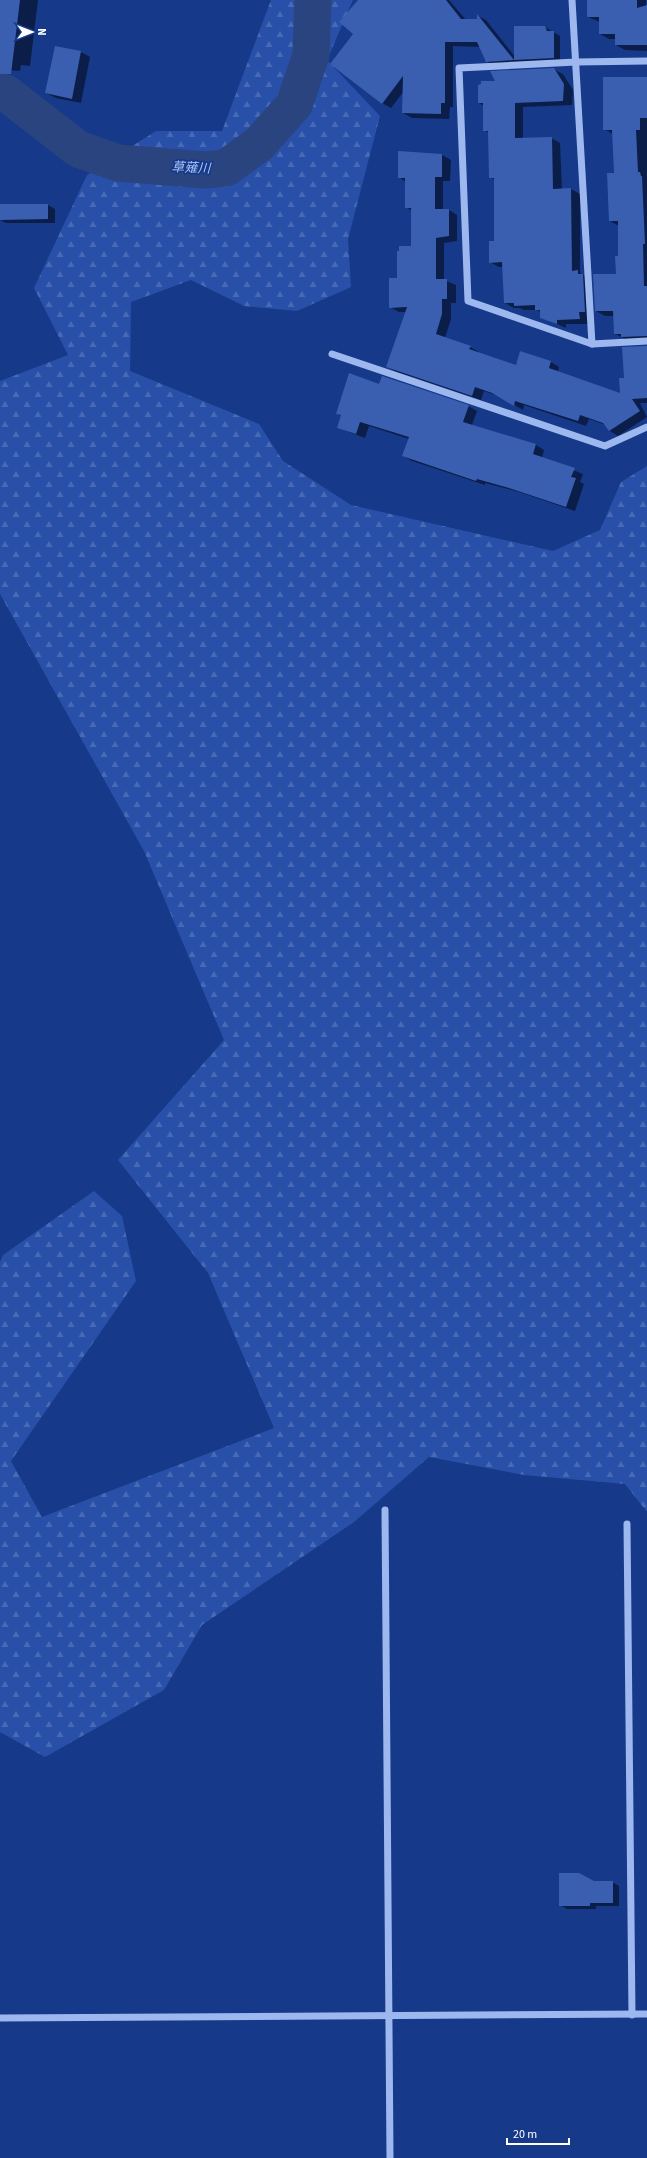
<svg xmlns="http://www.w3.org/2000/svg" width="647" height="2158" font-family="'Source Sans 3','Noto Sans JP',sans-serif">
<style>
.forest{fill:url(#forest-firs)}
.shadow{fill:#0007}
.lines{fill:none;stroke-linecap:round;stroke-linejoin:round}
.river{stroke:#2a4480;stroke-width:37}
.building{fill:#3a5fb1}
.minor{stroke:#9db7ef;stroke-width:7}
.labels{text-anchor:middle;stroke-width:3.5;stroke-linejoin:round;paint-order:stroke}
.water-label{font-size:13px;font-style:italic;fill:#a9c2f6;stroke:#163989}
</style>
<defs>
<pattern id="forest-firs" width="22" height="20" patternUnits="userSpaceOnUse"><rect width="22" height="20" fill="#2850a8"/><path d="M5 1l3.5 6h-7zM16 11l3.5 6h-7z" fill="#486ab5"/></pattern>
</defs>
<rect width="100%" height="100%" fill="#163989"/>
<polygon class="forest" points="271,0 353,0 327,60 380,116 348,239 351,287 297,311 244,306 191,280 131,302 130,371 259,424 283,461 351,505 553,551 600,530 621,482 647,466 647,1512 625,1484 524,1475 429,1457 354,1522 202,1625 164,1690 45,1757 0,1732 0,1262 3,1255 94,1191 122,1216 136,1281 11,1461 42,1517 274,1428 208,1273 118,1160 224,1040 144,851 0,594 0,381 68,355 34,288 87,175 156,131 222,131"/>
<g class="shadow">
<polygon points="0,0 38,0 30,66 21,65 20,71 5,70 0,67"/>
<polygon points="359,0 449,0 466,20 478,20 478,16 486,20 515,57 545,27 560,36 560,62 495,66 486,61 480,47 453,46 453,107 450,107 449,119 412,118 403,113 404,91 391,108 382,103 354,34"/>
<polygon points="588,0 646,0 647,51 625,50 616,45 616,39 609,39 600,34 600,22 588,17"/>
<polygon points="56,47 81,52 90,57 81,103 56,98 46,93"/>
<polygon points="553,69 563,74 573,90 572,105 523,107 523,139 551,138 560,143 562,189 571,189 580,194 580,273 587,277 588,324 566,324 566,328 541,317 541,312 537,310 524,310 520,308 514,308 505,303 504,267 499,267 490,262 495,242 495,180 490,177 489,133 484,130 484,106 479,103 497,82"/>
<polygon points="647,78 647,341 631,342 615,334 614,316 605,316 596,311 617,275 619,257 619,226 610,221 615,174 613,134 604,129"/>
<polygon points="399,152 442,155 451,160 450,181 443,181 443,210 449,210 457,215 457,241 444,243 444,280 456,285 456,303 451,303 451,319 445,338 470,347 479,352 478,354 516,366 551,362 559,367 558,372 621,394 625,379 647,347 647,403 640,403 647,417 618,436 610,431 606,425 589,419 586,426 524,405 523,410 501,397 484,391 481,400 395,371 387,366 407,312 399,312 390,307 412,247 412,211 406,207 406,182 399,177"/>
<polygon points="0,205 48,205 55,209 55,223 6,223 0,220"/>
<polygon points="380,385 468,406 477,411 472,425 536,445 544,450 542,458 583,474 580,482 584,484 575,511 519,492 485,483 485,485 412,461 403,456 409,439 369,426 365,438 338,428 342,416 337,414"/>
<polygon points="593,1882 612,1882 619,1886 619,1906 596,1906 596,1909 567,1909 560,1905"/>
</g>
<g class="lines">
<polyline class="river" points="0,92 6,93 78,149 118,163 205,170 226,168 259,144 294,105 311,55 313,0"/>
</g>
<g class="building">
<polygon points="0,0 20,0 11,74 0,74"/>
<polygon points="358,0 446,0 461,19 477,19 477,14 514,60 486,62 477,42 445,42 445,103 441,103 441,114 402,113 403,76 382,104 330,64 353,34 339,22"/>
<polygon points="587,0 637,0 637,8 647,5 647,45 615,45 615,34 599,34 599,17 587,17"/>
<polygon points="514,26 545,26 547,31 554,31 554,58 514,60"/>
<polygon points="55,46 81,51 72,99 45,93"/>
<polygon points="554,68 564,84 563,101 515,103 515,138 552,137 553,189 571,188 572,271 578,270 578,274 583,274 585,312 579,312 580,319 557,320 557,324 540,318 540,310 535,310 535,305 514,306 514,303 504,303 502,262 489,263 489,241 494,241 494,178 489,178 488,131 483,131 483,103 478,103 478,85 481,84 481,81 495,81 490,71"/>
<polygon points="603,77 647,77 647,118 640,118 640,130 636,130 638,172 640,172 641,176 642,176 645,244 643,244 644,286 647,286 647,336 621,337 621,334 614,334 613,311 595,311 593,274 616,274 615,256 618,256 618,221 609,221 607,173 614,173 612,130 603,130"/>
<polygon points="398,151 442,154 442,177 435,177 435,209 449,209 449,236 436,238 436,279 447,279 447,299 442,299 442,314 436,334 471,346 469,349 516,365 520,351 551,361 549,368 620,393 619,378 624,378 622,347 647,346 647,398 632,399 640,411 609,431 603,423 580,415 578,421 515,401 514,406 492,393 475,387 472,396 386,367 407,307 389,308 389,278 397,278 397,251 399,251 399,246 411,246 411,208 405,208 405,178 398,178"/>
<polygon points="0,204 48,204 48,219 0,220"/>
<polygon points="349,373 379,384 382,376 469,405 463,422 536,444 533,454 575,468 571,477 576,478 566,507 509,488 477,479 476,481 402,456 409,437 360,422 356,434 337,428 341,415 336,414"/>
<polygon points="559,1873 579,1873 594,1881 613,1881 613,1903 590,1903 590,1906 559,1906"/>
</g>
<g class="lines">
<g class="minor">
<polyline points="572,0 592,344"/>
<polyline points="647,61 576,62 459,68 468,301 592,344 647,341"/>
<polyline points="332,354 605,446 647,427"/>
<polyline points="385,1510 390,2158"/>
<polyline points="627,1524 632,2015"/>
<polyline points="0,2018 647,2014"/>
</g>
</g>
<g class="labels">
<g class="water-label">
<text transform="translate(191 167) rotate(2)" y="5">草薙川</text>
</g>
</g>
<g transform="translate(32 32) rotate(90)" stroke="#163989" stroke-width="3" paint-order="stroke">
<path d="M0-3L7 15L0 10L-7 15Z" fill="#ffffff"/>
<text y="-6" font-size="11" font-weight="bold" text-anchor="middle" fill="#ffffff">N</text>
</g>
<path d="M507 2138v6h62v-6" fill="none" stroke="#ffffff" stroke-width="2"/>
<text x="513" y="2138" font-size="12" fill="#ffffff" stroke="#163989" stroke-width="3" paint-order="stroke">20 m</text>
</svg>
